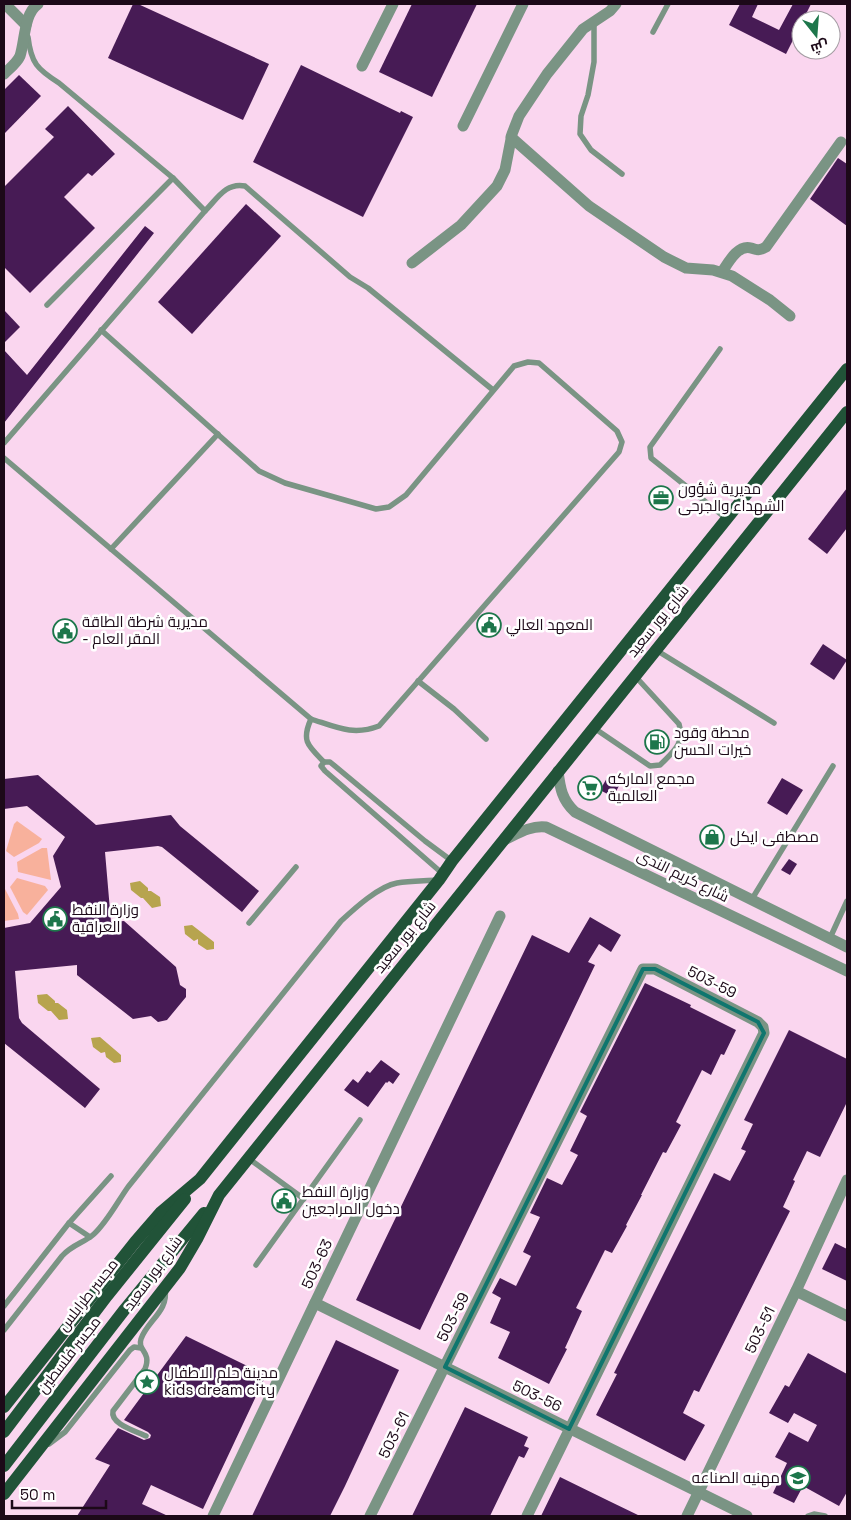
<svg xmlns="http://www.w3.org/2000/svg" width="851" height="1520" font-family="'Space Grotesk',Cairo,sans-serif">
<style>
.green{fill:#f8b19c}
.water{fill:#b7a44e}
.building{fill:#471b55}
.lines{fill:none;stroke-linecap:round;stroke-linejoin:round}
.service{stroke:#7a9484;stroke-width:5.5}
.minor{stroke:#7a9484;stroke-width:11}
.primary{stroke:#215338;stroke-width:12}
.marked{fill:none;stroke:#0f766e;stroke-width:4;stroke-linejoin:round}
.labels{text-anchor:middle;stroke-width:5;stroke-linejoin:round;paint-order:stroke}
.poi-label{font-size:15px;fill:#1c0918;stroke:#fff;text-anchor:start}
.street-label{font-size:15px;fill:#1c0918;stroke:#fff}
</style>
<rect width="100%" height="100%" fill="#fad6ef"/>
<g class="green">
<polygon points="17,821 42,839 39,843 14,857 6,851 14,824"/>
<polygon points="42,848 47,848 51,880 18,872 17,862"/>
<polygon points="17,878 45,886 48,890 27,915 23,912 10,887"/>
<polygon points="5,889 18,914 19,919 4,921 4,890"/>
</g>
<g class="water">
<polygon points="140,881 148,888 148,891 151,891 160,897 161,906 152,908 143,898 141,898 131,890 130,883"/>
<polygon points="192,925 214,942 214,949 207,950 198,944 198,939 194,941 185,934 184,926"/>
<polygon points="47,994 55,1001 55,1003 58,1003 67,1010 68,1019 59,1020 51,1011 48,1011 38,1003 37,995"/>
<polygon points="100,1037 121,1055 121,1062 114,1063 106,1057 105,1052 101,1053 93,1047 91,1038"/>
</g>
<g class="building">
<polygon points="133,4 138,4 269,64 243,120 108,58"/>
<polygon points="412,4 477,4 432,97 379,72"/>
<polygon points="740,4 758,4 752,17 779,30 793,4 811,4 803,20 801,20 801,24 786,54 729,25"/>
<polygon points="301,65 400,113 401,111 413,117 363,217 253,162"/>
<polygon points="19,75 41,96 4,134 4,90"/>
<polygon points="68,106 115,154 92,176 88,173 64,197 95,228 30,293 4,267 4,187 54,137 45,129"/>
<polygon points="838,158 847,164 847,226 810,199"/>
<polygon points="246,204 281,236 192,334 158,302"/>
<polygon points="145,226 154,233 4,423 4,350 27,375"/>
<polygon points="4,310 20,327 4,343"/>
<polygon points="847,488 847,528 827,554 808,539"/>
<polygon points="823,644 847,660 834,680 810,664"/>
<polygon points="38,775 96,825 171,815 180,826 259,891 242,912 162,847 158,846 105,852 111,922 124,921 176,967 180,985 186,989 186,997 167,1020 158,1022 151,1016 133,1019 77,975 77,965 15,971 19,1018 22,1023 100,1089 85,1108 4,1043 4,928 30,923 61,887 53,856 65,837 27,806 4,809 4,779"/>
<polygon points="607,778 620,784 613,797 600,790"/>
<polygon points="782,778 803,790 787,815 767,803"/>
<polygon points="789,859 797,864 790,875 781,870"/>
<polygon points="590,917 621,935 611,952 599,944 588,962 595,965 420,1330 356,1300 532,935 569,953"/>
<polygon points="645,983 691,1005 690,1007 736,1030 724,1055 721,1054 711,1075 702,1070 676,1122 681,1125 666,1153 663,1152 641,1195 642,1195 626,1225 627,1226 612,1253 605,1250 576,1308 582,1311 565,1348 567,1349 549,1384 498,1358 510,1332 490,1323 501,1298 492,1293 500,1278 516,1286 531,1256 523,1252 540,1217 530,1213 547,1178 562,1185 578,1155 570,1151 587,1116 580,1112"/>
<polygon points="789,1030 847,1059 847,1102 820,1157 807,1151 793,1180 795,1181 783,1207 790,1211 699,1392 694,1390 683,1413 705,1425 685,1461 596,1415 617,1374 614,1373 714,1173 730,1181 746,1151 741,1149 753,1124 744,1120"/>
<polygon points="381,1060 400,1074 393,1084 389,1081 387,1083 386,1082 368,1107 344,1090 353,1079 358,1083 367,1071 370,1073"/>
<polygon points="835,1243 847,1249 847,1281 822,1269"/>
<polygon points="186,1336 266,1375 203,1509 151,1485 142,1504 168,1516 77,1516 110,1465 95,1459 118,1428 144,1440 150,1438 151,1435 148,1432 124,1420"/>
<polygon points="336,1340 399,1370 345,1486 330,1516 252,1516"/>
<polygon points="808,1353 847,1374 847,1492 839,1506 803,1486 794,1503 773,1493 787,1463 775,1457 789,1432 808,1442 817,1425 794,1413 788,1423 769,1413 785,1385 789,1387"/>
<polygon points="465,1407 528,1437 524,1446 529,1448 524,1458 519,1456 490,1516 412,1516"/>
<polygon points="560,1477 609,1501 640,1516 541,1516"/>
</g>
<g class="lines">
<g class="service">
<polyline points="594,23 594,62 588,95 581,116 580,134 591,150 622,174"/>
<polyline points="653,32 668,4"/>
<path d="M28,37c3,26 9,32 31,46l114,95 -126,127"/>
<path d="M205,211c12,-12 21,-29 40,-25l105,91 18,11 125,102"/>
<polyline points="720,349 650,447 651,458 727,519"/>
<polyline points="4,443 205,211 173,178"/>
<path d="M4,458l307,261c25,8 42,17 68,7l240,-274 3,-10 -5,-11 -78,-68 -11,-1 -14,4 -108,129 -17,12 -13,2 -91,-26 -26,-12 -158,-141"/>
<polyline points="111,549 218,434"/>
<polyline points="656,650 774,723"/>
<polyline points="418,681 454,709 486,739"/>
<path d="M311,719c-10,22 -3,27 13,43h6l95,79 27,20"/>
<path d="M594,728l56,38 10,-1c13,-13 25,-21 19,-41l-44,-48"/>
<polyline points="324,762 321,766 325,771 443,874"/>
<polyline points="752,899 833,766"/>
<polyline points="249,923 296,867"/>
<polyline points="830,938 847,901"/>
<polyline points="248,1158 304,1199"/>
<polyline points="69,1223 90,1237"/>
<polyline points="256,1265 360,1120"/>
<polyline points="4,1306 69,1223 111,1176"/>
<path d="M4,1330l58,-74c11,-12 22,-13 32,-22 13,-12 24,-33 34,-47l213,-266c13,-12 38,-35 56,-38 13,-2 27,-2 40,-3"/>
<path d="M146,1436c-10,-5 -36,-12 -33,-25l32,-42c7,-18 -8,-18 -4,-30 6,-18 28,-28 24,-50"/>
<polyline points="49,1444 65,1432 130,1350 134,1347 141,1348"/>
<polyline points="808,1516 814,1514 825,1516"/>
</g>
<g class="minor">
<polyline points="5,4 26,25"/>
<polyline points="362,66 393,4"/>
<path d="M4,74c5,-5 13,-11 16,-18 5,-15 4,-43 18,-52"/>
<polyline points="463,126 523,4"/>
<polyline points="511,137 589,206 664,257 686,268 713,270 732,276 770,300 790,316"/>
<polyline points="412,263 461,225 497,186 505,170 512,134 519,116 547,74 583,29 610,11 616,4"/>
<path d="M722,272c6,-9 16,-28 29,-24 6,2 8,3 15,-1l75,-105"/>
<path d="M558,771c2,17 4,29 17,41l272,135"/>
<path d="M504,840c13,-6 27,-15 42,-13l301,144"/>
<polyline points="796,1291 847,1316"/>
<polyline points="315,1303 747,1516"/>
<polyline points="213,1516 500,916"/>
<polyline points="370,1516 643,969 655,969 758,1022 763,1027 764,1033 527,1516"/>
<polyline points="687,1516 796,1291 847,1180"/>
</g>
<g class="primary">
<polyline points="4,1407 135,1242 161,1212 200,1179 439,880 452,861 847,369"/>
<polyline points="4,1432 107,1296 185,1199"/>
<polyline points="4,1466 125,1309 204,1213"/>
<polyline points="4,1494 180,1268 197,1239 219,1195 847,412"/>
</g>
</g>
<path class="marked" d="M643,969h12l103,53 6,11 -195,396 -124,-62z"/>
<defs>
<g id="office-ring" transform="scale(1.25)"><circle r="9.5" fill="#fff" stroke="#1d764b" stroke-width="1.5"/><path d="M-6-3h4V-5.5h4V-3h4V5H-6ZM-1-4.5V-3h2v-1.5ZM-6 0V1H6V0Z" fill="#1d764b"/></g>
<g id="civic-ring" transform="scale(1.25)"><circle r="9.5" fill="#fff" stroke="#1d764b" stroke-width="1.5"/><path d="M-.6-6.5H3V-4.5H.6V-3L4-1V1h2V6H-6V1h2V-1L-.6-3ZM-1.2 2.5V6h2.4V2.5Z" fill="#1d764b"/></g>
<g id="fuel-ring" transform="scale(1.25)"><circle r="9.5" fill="#fff" stroke="#1d764b" stroke-width="1.5"/><path d="M-5.5-6h7V0h2V4h1.3V-2.5L3-4.5l.8-.8L6-3V5H2.5V1h-1V6h-7ZM-4.2-4.7v3.2H.2V-4.7Z" fill="#1d764b"/></g>
<g id="supermarket-ring" transform="scale(1.25)"><circle r="9.5" fill="#fff" stroke="#1d764b" stroke-width="1.5"/><path d="M-6-5.5h2.5l.6 2H6L4.5 2H-2.5L-4.4-4H-6ZM-1.5 3.2a1.3 1.3 0 1 0 .1 0ZM3 3.2a1.3 1.3 0 1 0 .1 0Z" fill="#1d764b"/></g>
<g id="shop-ring" transform="scale(1.25)"><circle r="9.5" fill="#fff" stroke="#1d764b" stroke-width="1.5"/><path d="M-5-2.5h2.3a2.7 3.5 0 0 1 5.4 0H5L5.5 6h-11ZM-1.5-2.5h3a1.5 2.3 0 0 0-3 0Z" fill="#1d764b"/></g>
<g id="sight-ring" transform="scale(1.25)"><circle r="9.5" fill="#fff" stroke="#1d764b" stroke-width="1.5"/><path d="M0-6L1.8-2.2L6-1.7L2.9 1.2L3.7 5.4L0 3.3L-3.7 5.4L-2.9 1.2L-6-1.7L-1.8-2.2Z" fill="#1d764b"/></g>
<g id="school-ring" transform="scale(1.25)"><circle r="9.5" fill="#fff" stroke="#1d764b" stroke-width="1.5"/><path d="M0-5L7-2L0 1L-7-2ZM-4 1L0 2.5L4 1V4Q0 6-4 4Z" fill="#1d764b"/></g>
</defs>
<g fill-rule="evenodd">
<use href="#office-ring" x="661" y="498"/>
<use href="#civic-ring" x="489" y="625"/>
<use href="#civic-ring" x="65" y="631"/>
<use href="#fuel-ring" x="657" y="742"/>
<use href="#supermarket-ring" x="590" y="788"/>
<use href="#shop-ring" x="712" y="837"/>
<use href="#civic-ring" x="55" y="919"/>
<use href="#civic-ring" x="284" y="1201"/>
<use href="#sight-ring" x="147" y="1382"/>
<use href="#school-ring" x="798" y="1478"/>
</g>
<g class="labels">
<g class="poi-label">
<text x="678" y="494">مديرية شؤون<tspan x="678" dy="17">الشهداء والجرحى</tspan></text>
<text x="82" y="627">مديرية شرطة الطاقة<tspan x="82" dy="17">- المقر العام</tspan></text>
<text x="506" y="630">المعهد العالي</text>
<text x="674" y="738">محطة وقود<tspan x="674" dy="17">خيرات الحسن</tspan></text>
<text x="608" y="784">مجمع الماركه<tspan x="608" dy="17">العالمية</tspan></text>
<text x="730" y="842">مصطفى ايكل</text>
<text x="72" y="915">وزارة النفط<tspan x="72" dy="17">العراقية</tspan></text>
<text x="302" y="1197">وزارة النفط<tspan x="302" dy="17">دخول المراجعين</tspan></text>
<text x="164" y="1378">مدينة حلم الاطفال<tspan x="164" dy="17">kids dream city</tspan></text>
<text x="780" y="1483" text-anchor="end">مهنيه الصناعه</text>
</g>
<g class="street-label">
<text transform="translate(658 621) rotate(-51)" y="5">شارع بور سعيد</text>
<text transform="translate(683 876) rotate(26)" y="5">شارع كريم الندى</text>
<text transform="translate(405 937) rotate(-51)" y="5">شارع بور سعيد</text>
<text transform="translate(712 982) rotate(27)" y="5">503-59</text>
<text transform="translate(317 1264) rotate(-65)" y="5">503-63</text>
<text transform="translate(153 1273) rotate(-54)" y="5">شارع بور سعيد</text>
<text transform="translate(88 1295) rotate(-52)" y="5">مجسر طرابلس</text>
<text transform="translate(453 1317) rotate(-63)" y="5">503-59</text>
<text transform="translate(760 1330) rotate(-64)" y="5">503-51</text>
<text transform="translate(69 1355) rotate(-52)" y="5">مجسر فلسطين</text>
<text transform="translate(537 1396) rotate(26)" y="5">503-56</text>
<text transform="translate(394 1435) rotate(-64)" y="5">503-61</text>
</g>
</g>
<rect width="851" height="1520" fill="none" stroke="#1c0918" stroke-width="10"/>
<g transform="translate(816 35) rotate(163)"><circle r="24" fill="#ffffff" stroke="#a49da3"/>
<path d="M0-4L9 19L0 12L-9 19Z" fill="#1d764b"/>
<text y="-8" font-size="14" font-weight="bold" text-anchor="middle" fill="#1c0918">ش</text>
</g>
<path d="M12 1500v8h94v-8" fill="none" stroke="#1c0918" stroke-width="2.5"/>
<text x="20" y="1500" font-size="15" fill="#1c0918" stroke="#ffffff" stroke-width="4" paint-order="stroke">50 m</text>
</svg>
